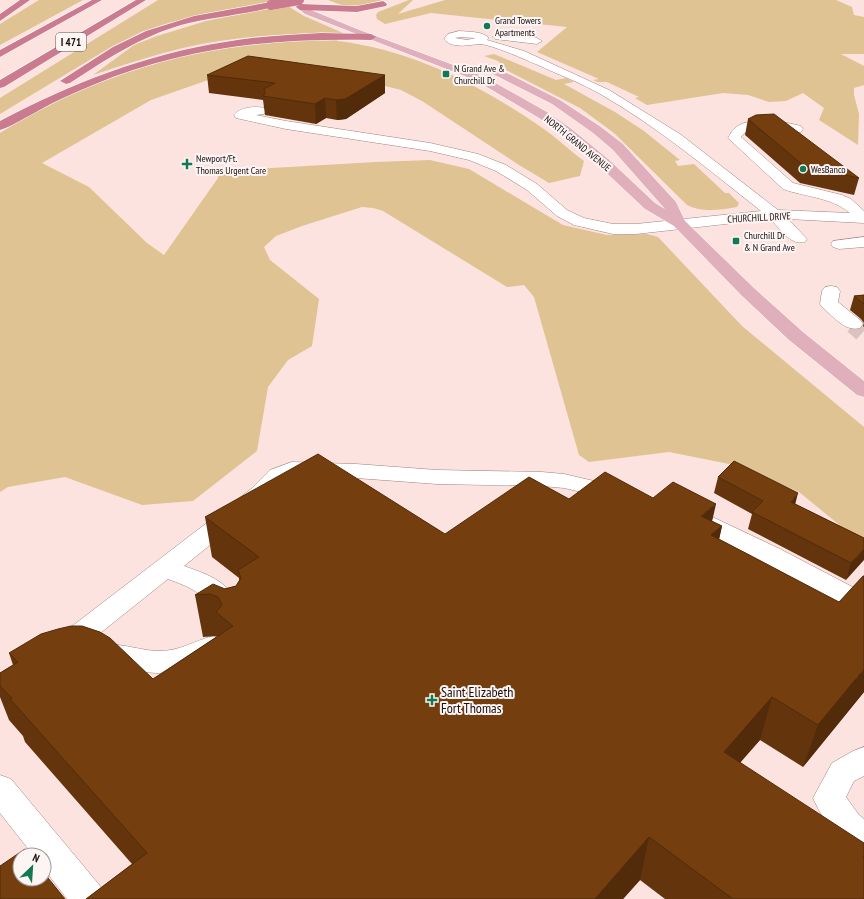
<svg xmlns="http://www.w3.org/2000/svg" width="864" height="899" font-family="'PT Sans Narrow',sans-serif">
<style>
.green{fill:#dfc392}
.lines{fill:none;stroke-linecap:round;stroke-linejoin:round}
.minor-tunnel{stroke:#dbc3c0;stroke-width:20;stroke-dasharray:20 10;stroke-linecap:butt}
.minor-casing{stroke:#9f837e;stroke-width:1}
.major-casing{stroke:#fff;stroke-width:1}
.highway-casing{stroke:#fff;stroke-width:1}
.minor{fill:#fff;fill-rule:evenodd}
.major{fill:#dfb0bc;fill-rule:evenodd}
.highway{fill:#ca7b90;fill-rule:evenodd}
.highway-bridge-casing{stroke:#fff;stroke-width:10;stroke-linecap:butt}
.highway-bridge{stroke:#ca7b90;stroke-width:10}
.wall{fill:#64350d}
.shaded-wall{fill:#512b0a}
.building{fill:#743e0f;stroke:#512b0a}
.poi-dot{fill:#127952;stroke:#fcf5f4;stroke-width:1.5}
.labels{text-anchor:middle;stroke-width:4;stroke-linejoin:round;paint-order:stroke}
.far-poi-label{font-size:10px;fill:#190f0d;stroke:#fcf5f4;text-anchor:start}
.far-street-label{font-size:10px;fill:#190f0d;stroke:#fcf5f4}
.shield{fill:#fcf5f4;stroke:#5d5452;stroke-width:1}
.shield-label{font-size:11px;font-weight:bold;fill:#190f0d}
.near-poi-label{font-size:14px;fill:#190f0d;stroke:#fcf5f4;text-anchor:start}
</style>
<rect width="100%" height="100%" fill="#fde3df"/>
<g class="green">
<polygon points="39,0 83,0 0,45 0,24"/>
<polygon points="158,0 279,0 279,1 199,15 165,24 141,32 111,47 0,114 0,98"/>
<path d="M328,0h55c-21,8 -34,9 -55,0z"/>
<polygon points="409,0 413,0 398,14 445,0 836,0 852,7 854,15 864,17 864,54 841,54 864,66 864,85 854,88 854,95 859,114 858,145 819,120 824,108 803,93 786,101 769,102 748,95 723,93 647,105 635,98 639,97 607,82 598,82 593,80 599,79 537,52 567,27 431,13 385,24 377,19 376,15 378,12"/>
<path d="M286,5l18,11 39,17c-53,0 -107,3 -160,15 -30,7 -60,17 -90,27l41,-30 23,-9 49,-15z"/>
<path d="M333,37l5,4c74,9 142,44 203,86 15,10 28,23 43,34l-4,15 -31,7 -30,-18 -97,-64 -21,-11 -36,-9 -134,-9 -80,28 -109,63 47,24 58,56 17,12 54,-77 1,-7 157,-9 54,-2 39,9 94,56 44,10 40,-1 11,3 84,89 122,101v118l-65,-53 -60,-26 -70,-14 -80,10 -10,-7 -45,-158 -10,-12 -17,2 -124,-76 -10,-3 -11,-1 -60,19 -26,10 -12,11 6,13 49,39 -7,47 -24,14 -20,27 -11,64 -64,50 -51,4 -77,-28 -57,10 -8,5v-359c72,-45 154,-76 239,-88 30,-5 63,-5 94,-8z"/>
<path d="M494,54l62,26 10,-2 8,4 -10,2 51,28 29,19 36,29 -5,1 3,5 16,-2 31,29h4l10,10 -2,4c-18,3 -34,6 -50,-2l-73,-72 -34,-25 -74,-38 -8,-9 -14,-5z"/>
</g>
<g class="lines">
<polyline class="minor-tunnel" points="854,324 863,332"/>
<g class="minor-casing">
<g id="minor">
<path d="M459,31c10,1 23,0 30,7l-2,2 37,11 85,39 71,44 98,76 72,3c-19,-16 -45,-16 -67,-24l-55,-51c2,-3 4,-8 7,-10 15,-13 50,-6 66,-2l2,3 -2,3 -4,1c-16,-4 -45,-12 -56,4l52,46 49,12 9,4 13,12v12l-76,-4 19,20 -2,3c-15,4 -25,-14 -35,-23l-134,15h-23l-39,-9 -17,-9 -30,-26 -31,-19 -27,-11 -39,-9 -144,-22 -50,-11 -2,-3c6,-8 21,-9 30,-7l2,3 -2,3 -8,1 30,6 144,22 48,11 28,11 31,19 30,26 17,8 29,6h23l125,-13c-52,-41 -102,-83 -159,-116 -20,-12 -43,-20 -64,-30 -12,-5 -47,-21 -59,-21 -11,1 -27,5 -35,-5l4,-5zM459,37l16,1h1l-9,2 -12,-2z"/>
<polygon points="498,34 537,38 542,41 537,44 495,39 493,37"/>
<polygon points="864,237 864,247 839,249 833,247 831,244 833,241"/>
<path d="M831,286l6,1 3,4 -2,11 22,18 3,4 -3,4c-15,4 -26,-11 -37,-20l-3,-4 2,-13 3,-4z"/>
<path d="M292,462l64,2 81,6 105,2 22,2 60,14 4,5 -4,5 -8,2 -52,-12 -22,-2 -105,-2 -81,-6 -61,-2 -9,4 -19,19 -83,67c28,10 43,15 57,42l-4,7 -9,3 -9,-3c-13,-21 -29,-28 -51,-36l-94,75 -10,3 -10,-3 -4,-7 4,-7 197,-151 19,-19z"/>
<polygon points="694,509 702,512 780,549 864,593 864,614 855,612 762,561 686,522 682,517 686,512"/>
<path d="M213,636l10,3 4,7c-1,2 -3,6 -5,8 -12,10 -49,19 -65,19 -18,-1 -47,-6 -64,-12l-4,-7 4,-7c21,-7 43,3 64,4 21,1 37,-10 56,-15z"/>
<path d="M864,747v29l-10,5 -8,16 13,18 5,4v34c-26,-10 -40,-31 -51,-55l19,-35 21,-12z"/>
<polygon points="0,775 11,779 101,887 107,899 67,899 44,869 44,855 33,855 0,813"/>
</g>
</g>
<g class="major-casing">
<polygon id="major" points="288,0 297,0 311,10 357,29 483,76 547,112 569,127 607,158 655,203 665,209 613,150 593,133 552,104 483,69 482,67 487,64 491,65 560,100 601,127 623,144 676,202 685,221 754,288 803,332 864,381 864,397 857,395 789,340 742,296 674,226 645,209 597,164 561,133 539,118 475,80 305,14"/>
</g>
<g class="highway-casing">
<g id="highway">
<polygon points="20,0 30,0 0,21 0,14"/>
<polygon points="92,0 102,0 0,57 0,50"/>
<polygon points="136,0 146,0 4,87 0,88 0,80"/>
<polygon points="383,1 387,4 386,6 357,12 300,10 296,7 300,4 357,6"/>
<path d="M271,2l3,1 1,2 -1,2c-31,8 -63,10 -93,18 -41,12 -76,35 -111,58l-4,1 -6,-3 53,-34 33,-16 48,-15z"/>
<path d="M321,33l50,1 5,3 -5,3c-99,-2 -186,7 -278,45 -19,8 -38,16 -55,26 -12,6 -25,15 -38,19v-9c72,-38 144,-66 225,-79 32,-6 64,-7 96,-9z"/>
</g>
</g>
<use href="#minor" class="minor"/>
<use href="#major" class="major"/>
<use href="#highway" class="highway"/>
<g class="highway-bridge-casing">
<polyline id="highway-bridge" points="271,5 299,0"/>
</g>
<use href="#highway-bridge" class="highway-bridge"/>
</g>
<g class="wall">
<polygon points="207,75 385,75 385,93 346,119 337,120 326,118 316,124 265,115 263,100 209,93"/>
<polygon points="748,119 859,178 854,195 800,183 745,135"/>
<polygon points="864,295 864,327 863,326 864,323 861,319 850,310 854,296"/>
<polygon points="718,477 795,504 864,538 846,580 748,529 752,514 714,493"/>
<polygon points="653,498 712,521 722,526 719,539 864,692 803,767 760,740 740,762 864,899 665,899 640,880 623,899 86,899 132,864 25,742 23,736 9,720 0,697 0,673 13,665 9,653 153,679 218,636 203,637 195,595 236,586 239,581 239,578 212,557 205,517 445,534 569,499"/>
</g>
<g class="shaded-wall">
<polygon points="385,75 385,93 346,119 337,120 336,100"/>
<polygon points="325,98 326,118 316,124 315,104"/>
<polygon points="798,493 794,509 791,502"/>
<polygon points="716,504 707,544 701,516"/>
<polygon points="722,526 713,567 711,535"/>
<polygon points="864,549 864,560 846,580 851,563"/>
<polygon points="864,669 864,692 803,767 818,725"/>
<polygon points="772,697 760,740 713,794 724,752"/>
<polygon points="649,837 640,880 623,899 595,899"/>
</g>
<g class="building">
<polygon points="248,56 385,75 345,99 336,100 325,98 315,104 263,96 265,93 264,89 275,83 207,75"/>
<polygon points="774,114 859,178 804,166 748,119 756,115"/>
<polygon points="864,295 864,304 854,296"/>
<polygon points="318,454 445,534 529,477 569,499 605,472 653,498 673,482 716,504 701,516 722,526 711,535 839,602 863,576 864,576 864,669 818,725 772,697 724,752 864,843 864,856 863,857 864,857 864,899 733,899 649,837 595,899 86,899 147,853 10,699 12,698 0,686 0,673 18,662 9,653 41,634 58,629 71,626 82,626 100,632 110,638 153,679 233,626 216,612 222,605 218,597 210,594 195,595 213,584 225,589 236,586 241,578 238,570 259,557 205,517"/>
<polygon points="734,461 798,493 791,502 864,538 864,549 851,563 752,512 763,501 718,477"/>
<polygon points="25,849 30,855 20,855 20,879 44,879 44,873 65,899 0,899 0,866"/>
</g>
<g class="poi-dot">
<circle cx="487" cy="26" r="4"/>
<rect x="442" y="70" width="8" height="8" rx="2"/>
<path d="M185 158h4v4h4v4h-4v4h-4v-4h-4v-4h4z"/>
<circle cx="803" cy="169" r="4"/>
<rect x="732" y="237" width="8" height="8" rx="2"/>
<path d="M430 694h4v4h4v4h-4v4h-4v-4h-4v-4h4z"/>
</g>
<g class="labels">
<g class="far-poi-label">
<text x="495" y="24">Grand Towers<tspan x="495" dy="12">Apartments</tspan></text>
<text x="454" y="72">N Grand Ave &amp;<tspan x="454" dy="12">Churchill Dr</tspan></text>
<text x="196" y="162">Newport/Ft.<tspan x="196" dy="12">Thomas Urgent Care</tspan></text>
<text x="811" y="173">WesBanco</text>
<text x="744" y="239">Churchill Dr<tspan x="744" dy="12">&amp; N Grand Ave</tspan></text>
</g>
<g class="far-street-label">
<text transform="translate(578 143) rotate(39)" y="4">NORTH GRAND AVENUE</text>
<text transform="translate(759 217) rotate(-3)" y="4">CHURCHILL DRIVE</text>
</g>
<rect class="shield" x="56" y="33" width="30" height="18" rx="3"/>
<g class="shield-label">
<text x="71" y="46">I 471</text>
</g>
<g class="near-poi-label">
<text x="441" y="697">Saint Elizabeth<tspan x="441" dy="16">Fort Thomas</tspan></text>
</g>
</g>
<g transform="translate(32 867) rotate(25)"><circle r="19" fill="#fcf5f4" stroke="#a19998"/>
<path d="M0-3L7 15L0 10L-7 15Z" fill="#127952"/>
<text y="-6" font-size="11" font-weight="bold" text-anchor="middle" fill="#190f0d">N</text>
</g>
</svg>
